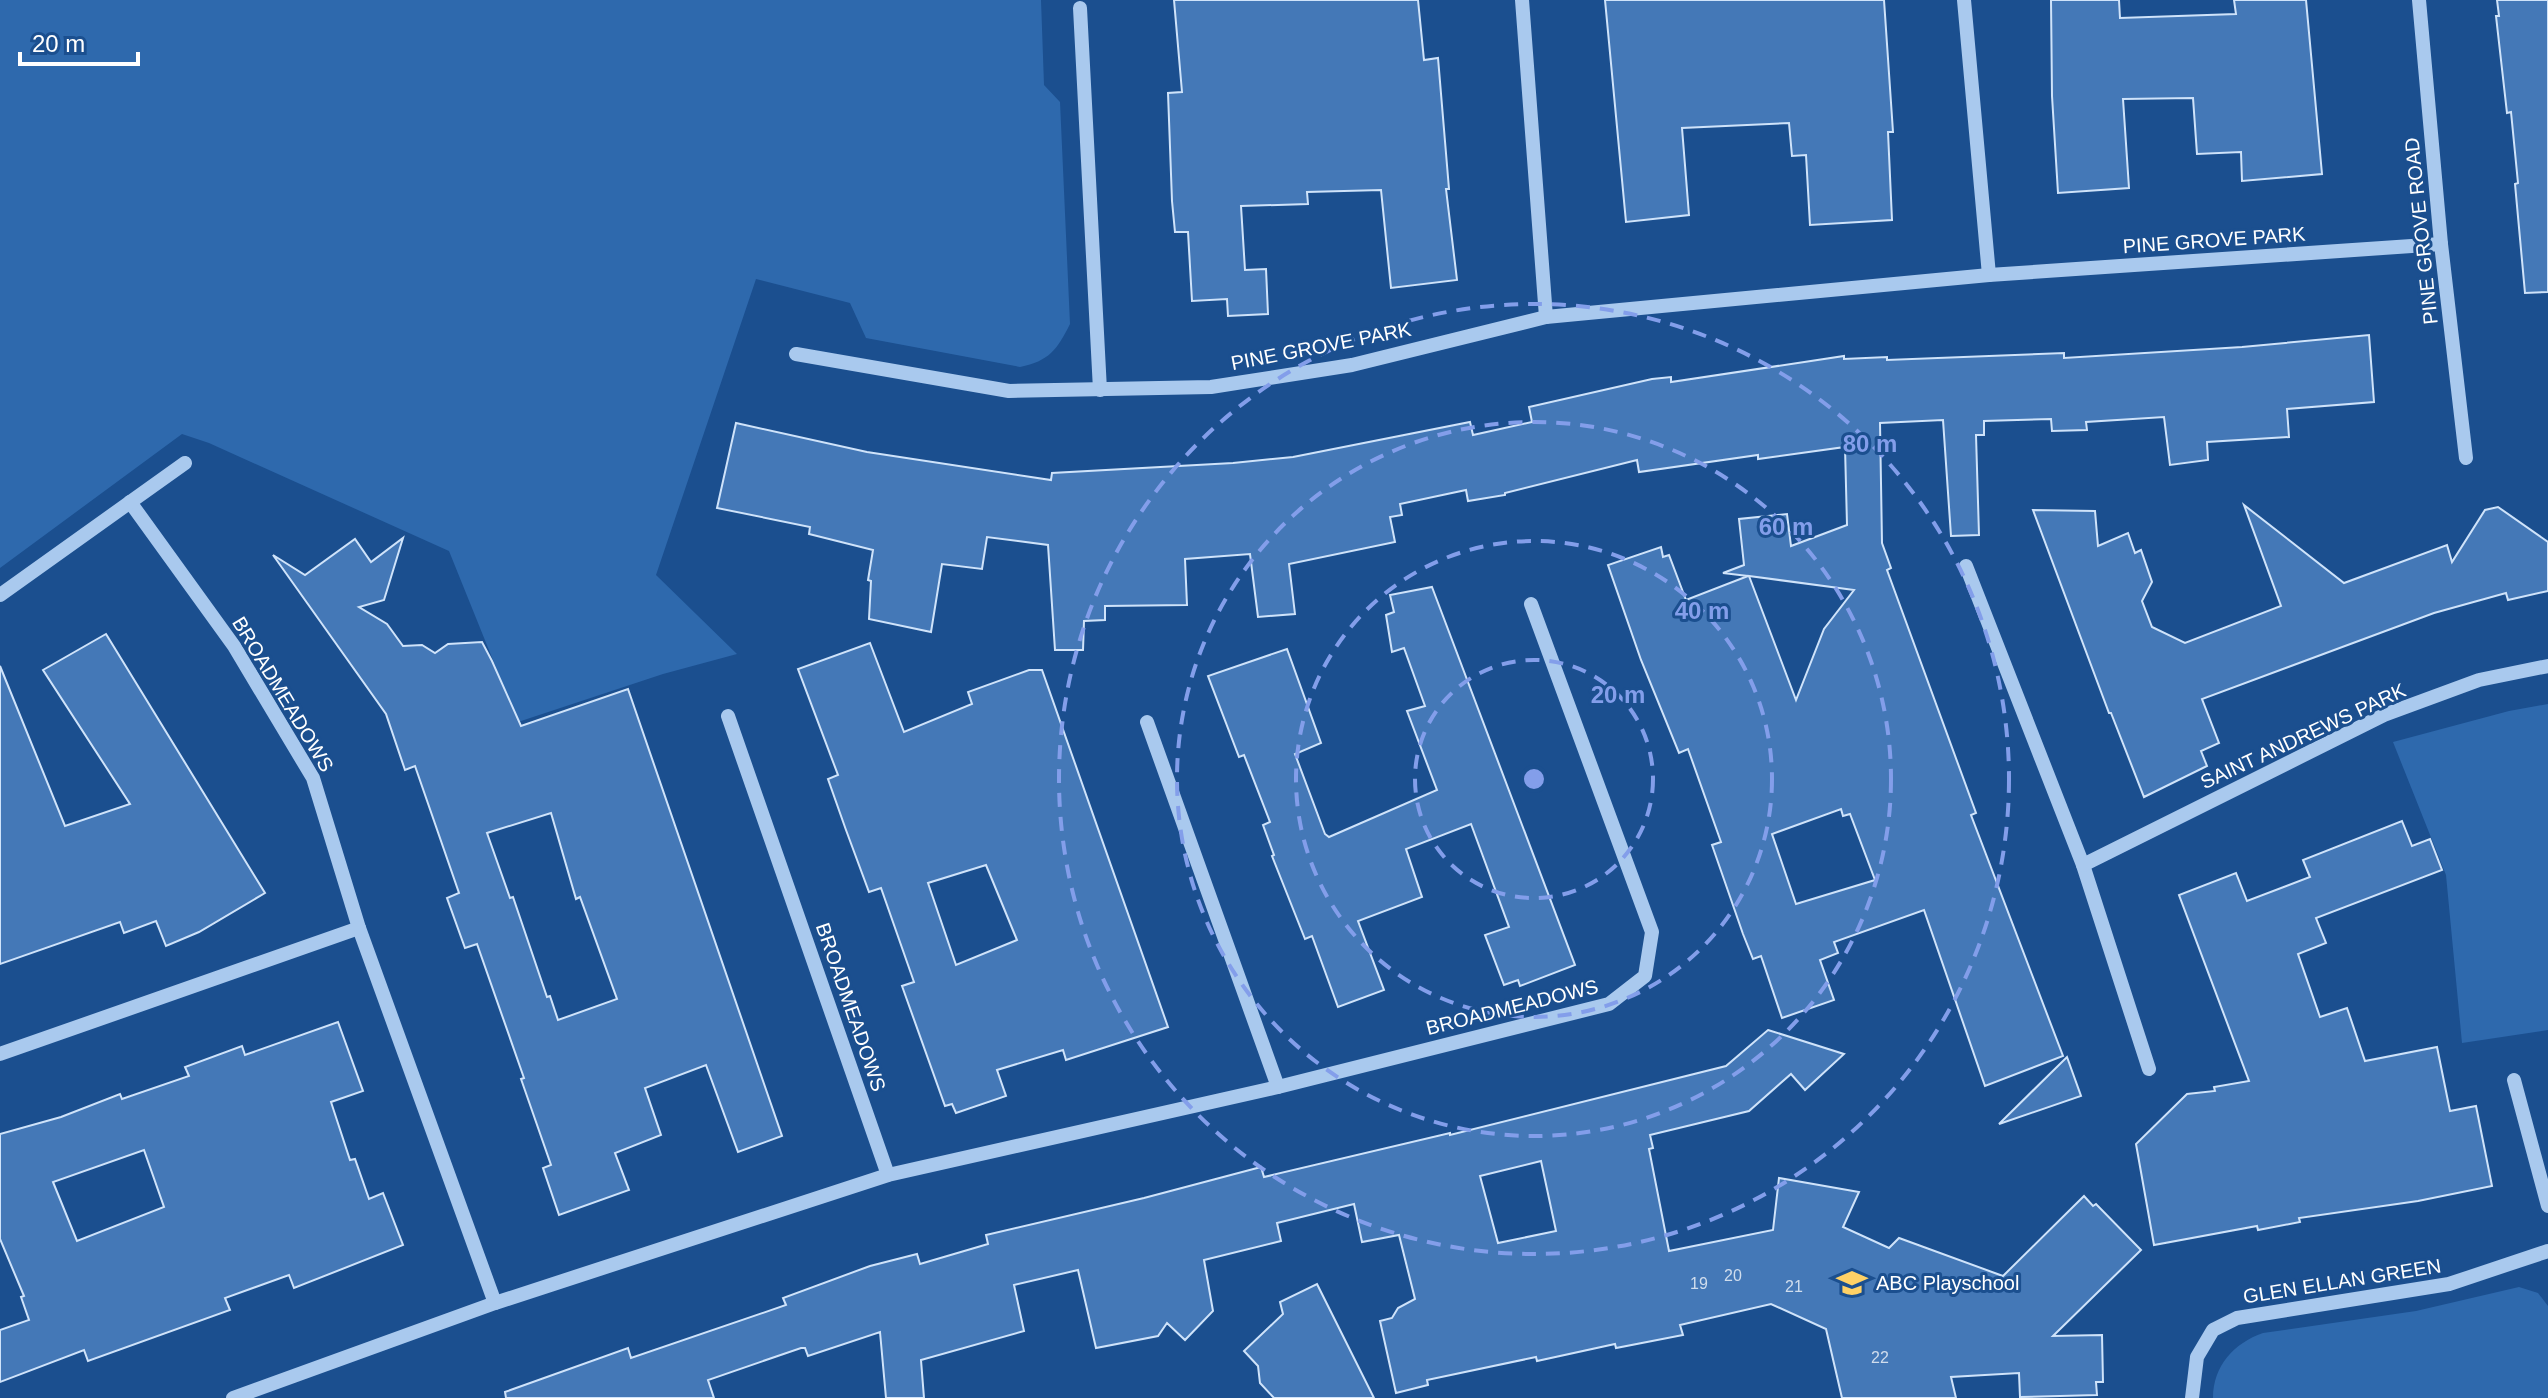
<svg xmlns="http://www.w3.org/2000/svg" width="2548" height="1398" font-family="Helvetica,sans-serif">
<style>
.green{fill:#2e69ad}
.building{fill:#4478b7;stroke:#cfe3fa;stroke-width:2;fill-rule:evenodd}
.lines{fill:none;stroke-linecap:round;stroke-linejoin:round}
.minor{stroke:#a9c9ee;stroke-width:14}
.ring{fill:none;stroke:#839eea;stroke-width:4;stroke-dasharray:14 10}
.labels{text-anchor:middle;stroke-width:6;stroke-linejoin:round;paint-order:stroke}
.number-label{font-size:16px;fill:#d0dded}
.street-label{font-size:20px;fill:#fff;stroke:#1b4f8f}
.poi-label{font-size:20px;fill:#fff;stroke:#1b4f8f;text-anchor:start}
.centre{fill:#839eea;stroke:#1b4f8f;stroke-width:4}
.ring-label{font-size:24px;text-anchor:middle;font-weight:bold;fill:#839eea;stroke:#1b4f8f;stroke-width:6;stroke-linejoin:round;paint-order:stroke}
</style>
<rect width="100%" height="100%" fill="#1b4f8f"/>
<g class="green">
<path d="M0,0h1041l3,85 16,17 10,222c-13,26 -21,37 -50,43l-154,-29 -16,-35 -94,-24 -100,296 81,79 -74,20 -145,48 -69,-171 -240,-108 -27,-9 -182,134z"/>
<polygon points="2548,704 2548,1030 2462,1043 2446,875 2393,742 2509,711"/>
<path d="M2519,1287l19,6 10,13v92h-335c0,-32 21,-55 50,-65l153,-22z"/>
</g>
<g class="building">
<polygon points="1174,0 1418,0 1424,60 1438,58 1449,189 1446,189 1457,280 1391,288 1381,190 1307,192 1308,204 1241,206 1245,270 1266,269 1268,314 1228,316 1227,299 1192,301 1188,232 1175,232 1172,201 1168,93 1182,92"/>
<polygon points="1605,0 1884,0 1893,132 1888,132 1892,220 1810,225 1806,155 1792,156 1789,123 1682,128 1689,215 1626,222"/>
<polygon points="2051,0 2119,0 2120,18 2236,14 2234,0 2306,0 2322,174 2242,181 2241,152 2197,154 2193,98 2123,99 2129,188 2058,193 2052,96"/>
<polygon points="2497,0 2548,0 2548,292 2525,293 2515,184 2518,183 2511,112 2507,113 2496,16 2499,16"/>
<path d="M2369,335l5,67 -87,7 2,28 -82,5 1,18 -38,5 -6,-48 -78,5 1,8 -35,1 -1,-12 -67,2v14h-8l3,100 -28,1 -8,-116 -63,3 2,120 9,25 -4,2 89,243 -5,2 92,241 -78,30 -61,-176 -90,32 4,11 -18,7 14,40 -52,18 -21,-62 -8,3 -10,-25 -31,-89 9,-3 -33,-93 -9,4 -38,-93 -33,-95 53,-18 2,10 6,-2 17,45 62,-24 -25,-3 21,-8 -5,-46 48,-5 4,32 56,-21 -2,-78 -87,12v-4l-119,17 -2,-12 -132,33v2l-37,6 -2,-11 -66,14 2,11 -12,2 5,25 -106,22 6,50 -37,3 -8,-63 -65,5 2,46 -82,1v14l-21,1 -1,29h-28l-7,-105 -61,-8 -5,32 -40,-5 -11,68 -62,-13 2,-38 -3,-1 5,-30 -64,-16 1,-7 -93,-19 19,-85 131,29 184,28 1,-7 181,-10 60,-6 177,-35 3,13 59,-13 -3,-15 123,-28 19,-2v5l173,-26v3l43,-2v3l177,-7v5l178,-11zM1749,576l105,14 -30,39 -28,71zM1841,809l2,7 7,-2 25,66 -79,24 -24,-70z"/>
<polygon points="2244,505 2344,583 2447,545 2452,562 2485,510 2498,507 2548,542 2548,591 2508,600 2506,593 2434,613 2202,699 2219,743 2201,751 2207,766 2144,797 2111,713 2109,713 2033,510 2095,511 2098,546 2128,533 2135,553 2141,550 2152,582 2142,601 2152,627 2185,643 2281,606"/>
<path d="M403,538l-19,62 -25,7 28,17 16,22 19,-1 13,8 13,-9 34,-2 10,19 29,65 107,-37 154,447 -44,16 -32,-87 -61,23 16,47 -46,18 14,37 -70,25 -16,-47 8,-3 -30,-86 3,-1 -47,-134 -12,4 -18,-50 12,-5 -44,-127 -10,4 -19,-56 -113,-159 32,20 50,-36 16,23zM551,813l25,86 4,-2 37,102 -59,21 -8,-24 -3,1 -34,-100 -3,1 -23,-65z"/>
<polygon points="1432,587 1575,965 1520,986 1518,980 1504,985 1485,935 1509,927 1471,824 1406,849 1422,897 1358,921 1384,990 1338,1007 1312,936 1305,939 1272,856 1274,855 1263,825 1270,822 1244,755 1239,757 1208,676 1287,649 1321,743 1295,754 1325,834 1329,837 1437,790 1407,711 1425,706 1404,648 1392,652 1386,615 1394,612 1390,595"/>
<polygon points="106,634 265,893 199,932 166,946 156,921 124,933 120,922 0,964 0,666 65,826 130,804 43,670"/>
<path d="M870,643l34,89 68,-28 -4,-12 61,-22h13l126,357 -102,33 -3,-10 -66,20 9,26 -50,17 -4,-9 -7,2 -43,-120 12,-4 -33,-94 -12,4 -23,-62 -18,-51 10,-4 -40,-106zM986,865l31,75 -61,25 -28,-82z"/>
<polygon points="2402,821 2412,846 2430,839 2442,870 2316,918 2326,943 2298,954 2320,1017 2347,1008 2365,1061 2437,1047 2450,1111 2476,1106 2492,1186 2418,1201 2299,1218 2300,1222 2258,1230 2257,1226 2154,1245 2136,1144 2187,1094 2215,1091 2214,1087 2249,1081 2179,895 2236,873 2247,901 2310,877 2303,860"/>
<path d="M338,1022l25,69 -32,11 19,58 5,-1 14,40 14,-6 20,52 -109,43 -5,-13 -64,23 5,12 -142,51 -4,-11 -84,32v-52l29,-10 -8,-23 3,-1 -24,-57v-105l61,-17 59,-23 2,5 67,-23 -4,-9 57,-21 3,9zM144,1150l20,57 -87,34 -24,-59z"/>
<path d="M1768,1030l76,24 -39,36 -14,-16 -42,37 -99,24 3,13 -4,1 20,102 104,-21 6,-52 80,14 -16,35 46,21 10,-10 104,38 81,-80 9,10 3,-2 45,46 -88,86 49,-1 1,47h-7l1,13 -77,2 -1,-24 -68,4 5,21h-114l-16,-69 -55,-25 -91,21 3,10 -67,13 -1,-4 -78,17 -1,-4 -109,23 1,5 -32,8 -16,-72 12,-3 6,-10 17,-9 -16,-64 -37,7 -8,-38 -77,19 4,18 -77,19 9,51 -28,29 -18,-17 -9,13 -62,12 -18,-78 -64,15 10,46 -103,29 3,38h-38l-6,-66 -72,24 -3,-8h-4l-93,32 6,18h-208l-1,-6 123,-44 3,10 155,-53 -3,-7 87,-32 47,-12 3,10 68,-20 -2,-9 158,-37 117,-31 3,10 186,-44v2l276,-69zM1541,1161l15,70 -58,12 -18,-67z"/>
<polygon points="2067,1057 2081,1096 1999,1124"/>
<polygon points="1317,1284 1374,1398 1274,1398 1260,1383 1258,1366 1244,1351 1283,1314 1280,1302"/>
</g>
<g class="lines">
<g class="minor">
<polyline points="1522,0 1546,317"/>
<polyline points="1964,0 1989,275"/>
<polyline points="2419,0 2441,244 2466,458"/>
<polyline points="1080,8 1100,390"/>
<polyline points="796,354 1009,391 1211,387 1352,365 1546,317 1989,275 2441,244"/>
<polyline points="130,502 234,646 313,778 359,928 495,1303"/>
<polyline points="1966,566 2083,865 2149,1069"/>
<polyline points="0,595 185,463"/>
<polyline points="728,716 888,1175"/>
<polyline points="1147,722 1278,1087"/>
<polyline points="2083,865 2384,715 2479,680 2548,666"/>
<polyline points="0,1054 359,928"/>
<polyline points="2514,1080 2548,1206"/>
<polyline points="233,1398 495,1303 888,1175 1278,1087 1609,1004 1645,976 1652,932 1531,604"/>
<polyline points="2192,1398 2197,1357 2213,1330 2237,1318 2449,1284 2548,1251"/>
</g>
</g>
<g class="ring">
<circle cx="1534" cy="779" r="119"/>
<circle cx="1534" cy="779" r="238"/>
<circle cx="1534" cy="779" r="357"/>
<circle cx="1534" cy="779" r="475"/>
</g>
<defs>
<g id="school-bare" transform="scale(2.4)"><path d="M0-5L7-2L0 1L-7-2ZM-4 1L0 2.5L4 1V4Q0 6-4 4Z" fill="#ffd166" stroke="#1b4f8f" stroke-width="2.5" paint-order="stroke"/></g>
</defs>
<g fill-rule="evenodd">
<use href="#school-bare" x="1852" y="1283"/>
</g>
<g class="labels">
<g class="number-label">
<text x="1733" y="1281">20</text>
<text x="1699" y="1289">19</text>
<text x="1794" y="1292">21</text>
<text x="1880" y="1363">22</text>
</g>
<g class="street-label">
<text transform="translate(2421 231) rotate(-96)" y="7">PINE GROVE ROAD</text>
<text transform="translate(2214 240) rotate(-4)" y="7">PINE GROVE PARK</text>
<text transform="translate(1321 346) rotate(-11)" y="7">PINE GROVE PARK</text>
<text transform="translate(283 694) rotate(59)" y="7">BROADMEADOWS</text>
<text transform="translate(2303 736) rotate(-25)" y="7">SAINT ANDREWS PARK</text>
<text transform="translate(851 1007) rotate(71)" y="7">BROADMEADOWS</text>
<text transform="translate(1512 1007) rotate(-14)" y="7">BROADMEADOWS</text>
<text transform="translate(2342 1281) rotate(-9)" y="7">GLEN ELLAN GREEN</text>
</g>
<g class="poi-label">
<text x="1876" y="1290">ABC Playschool</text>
</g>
</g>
<circle cx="1534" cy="779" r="12" class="centre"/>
<g class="ring-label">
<text x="1870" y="452">80 m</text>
<text x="1786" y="535">60 m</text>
<text x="1702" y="619">40 m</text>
<text x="1618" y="703">20 m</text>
</g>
<path d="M20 52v12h118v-12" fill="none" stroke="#ffffff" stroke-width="4"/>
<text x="32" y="52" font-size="24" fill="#ffffff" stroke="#1b4f8f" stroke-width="6" paint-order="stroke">20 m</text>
</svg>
